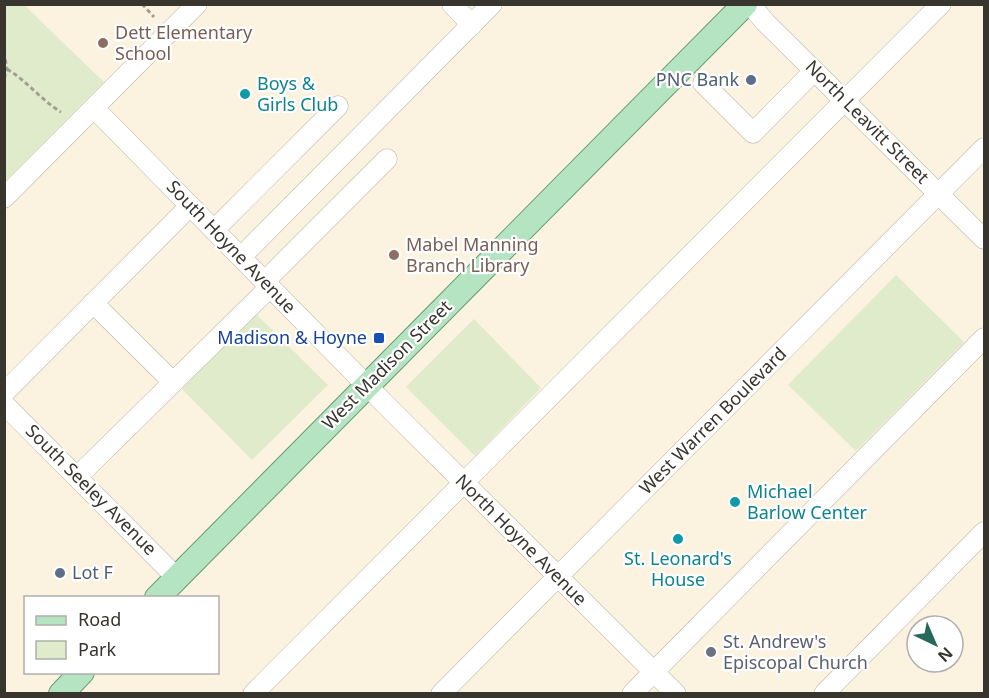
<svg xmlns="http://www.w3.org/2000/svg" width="989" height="698" font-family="'Noto Sans',sans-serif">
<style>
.green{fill:#e0ebcc}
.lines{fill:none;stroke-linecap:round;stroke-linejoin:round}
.minor-casing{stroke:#bbb4a1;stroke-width:21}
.major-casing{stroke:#699b74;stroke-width:26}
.path{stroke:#a49e90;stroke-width:3;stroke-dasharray:4.5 3;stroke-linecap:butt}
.minor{stroke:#fff;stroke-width:20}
.major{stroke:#b5e4c2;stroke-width:24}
.education-dot{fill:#8d6e63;stroke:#fff;stroke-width:2}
.service-dot{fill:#5c6f8a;stroke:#fff;stroke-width:2}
.culture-dot{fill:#0f9aa8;stroke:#fff;stroke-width:2}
.transit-dot{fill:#1a4fb4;stroke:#fff;stroke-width:2}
.worship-dot{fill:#6b7280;stroke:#fff;stroke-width:2}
.labels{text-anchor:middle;stroke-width:4.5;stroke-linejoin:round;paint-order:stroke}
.education-label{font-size:18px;fill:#785e54;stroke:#fff;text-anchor:start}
.service-label{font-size:18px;fill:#4e5e75;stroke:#fff;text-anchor:end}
.culture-label{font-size:18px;fill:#0d838f;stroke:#fff;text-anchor:start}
.street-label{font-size:18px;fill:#38352e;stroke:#fff}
.transit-label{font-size:18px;fill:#164399;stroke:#fff;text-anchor:end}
.worship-label{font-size:18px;fill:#5b616d;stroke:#fff;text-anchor:start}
</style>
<rect width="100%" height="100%" fill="#fbf3df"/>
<g class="green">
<polygon points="5,4 24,5 104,82 5,182"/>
<polygon points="896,275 964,342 856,451 788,385"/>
<polygon points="255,313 328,385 252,460 182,389"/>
<polygon points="474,319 541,388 475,456 406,387"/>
</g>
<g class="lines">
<g class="minor-casing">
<g id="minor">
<polyline points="452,4 472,25"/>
<polyline points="750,4 765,22 984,239"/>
<polyline points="703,83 753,133 814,71"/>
<polyline points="94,108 385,404 676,694"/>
<polyline points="4,198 197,4"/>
<polyline points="214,230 338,106"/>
<polyline points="241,257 492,4"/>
<polyline points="265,281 387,159"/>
<polyline points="93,303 173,382"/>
<polyline points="4,393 190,206"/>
<polyline points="4,404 176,577"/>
<polyline points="77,477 270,287"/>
<polyline points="253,694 941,4"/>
<polyline points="441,694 984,148"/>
<polyline points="632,694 984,338"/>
<polyline points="824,694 984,532"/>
</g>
</g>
<g class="major-casing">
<g id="major">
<polyline points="157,598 745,4"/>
<polyline points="61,694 82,672"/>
</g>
</g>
<g class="path">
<polyline points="142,4 154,17"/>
<polyline points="4,52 7,69 4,79"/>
<path d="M7,69c20,12 34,31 54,43"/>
</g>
<use href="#minor" class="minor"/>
<use href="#major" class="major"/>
</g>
<g class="education-dot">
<circle cx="103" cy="43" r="6"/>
<circle cx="394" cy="255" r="6"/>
</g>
<g class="service-dot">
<circle cx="751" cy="80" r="6"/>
<circle cx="60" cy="573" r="6"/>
</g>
<g class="culture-dot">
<circle cx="245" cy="94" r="6"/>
<circle cx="735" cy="502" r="6"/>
<circle cx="678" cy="539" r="6"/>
</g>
<rect class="transit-dot" x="373" y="332" width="12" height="12" rx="3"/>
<circle class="worship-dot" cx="711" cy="652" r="6"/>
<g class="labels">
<g class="education-label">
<text x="115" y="39">Dett Elementary<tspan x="115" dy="21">School</tspan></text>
<text x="406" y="251">Mabel Manning<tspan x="406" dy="21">Branch Library</tspan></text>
</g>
<g class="service-label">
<text x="739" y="86">PNC Bank</text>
<text x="72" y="579" text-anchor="start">Lot F</text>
</g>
<g class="culture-label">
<text x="257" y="90">Boys &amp;<tspan x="257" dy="21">Girls Club</tspan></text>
<text x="747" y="498">Michael<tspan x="747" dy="21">Barlow Center</tspan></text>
<text x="678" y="565" text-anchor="middle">St. Leonard's<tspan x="678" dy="21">House</tspan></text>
</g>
<g class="street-label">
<text transform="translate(867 122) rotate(45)" y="6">North Leavitt Street</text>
<text transform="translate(231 247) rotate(46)" y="6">South Hoyne Avenue</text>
<text transform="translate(387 365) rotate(-45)" y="6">West Madison Street</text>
<text transform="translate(713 421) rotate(-45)" y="6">West Warren Boulevard</text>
<text transform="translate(91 490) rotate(45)" y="6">South Seeley Avenue</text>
<text transform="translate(521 540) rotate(45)" y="6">North Hoyne Avenue</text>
</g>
<g class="transit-label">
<text x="367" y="344">Madison &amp; Hoyne</text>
</g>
<g class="worship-label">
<text x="723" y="648">St. Andrew's<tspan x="723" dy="21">Episcopal Church</tspan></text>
</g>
</g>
<rect width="989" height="698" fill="none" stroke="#38352e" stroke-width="12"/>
<rect x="24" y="596" width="195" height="78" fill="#ffffff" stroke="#afaeab" stroke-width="1.5"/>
<rect x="36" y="616" width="30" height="9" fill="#b5e4c2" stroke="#afaeab" stroke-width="1.5"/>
<text x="78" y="626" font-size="18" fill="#38352e">Road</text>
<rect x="36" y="641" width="30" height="18" fill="#e0ebcc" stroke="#afaeab" stroke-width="1.5"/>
<text x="78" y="656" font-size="18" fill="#38352e">Park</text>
<g transform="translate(935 644) rotate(136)"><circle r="28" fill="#ffffff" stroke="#afaeab" stroke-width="1.5"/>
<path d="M0-4.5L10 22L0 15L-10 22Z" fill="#26695a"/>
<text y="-9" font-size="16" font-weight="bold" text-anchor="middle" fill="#38352e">N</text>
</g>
</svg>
